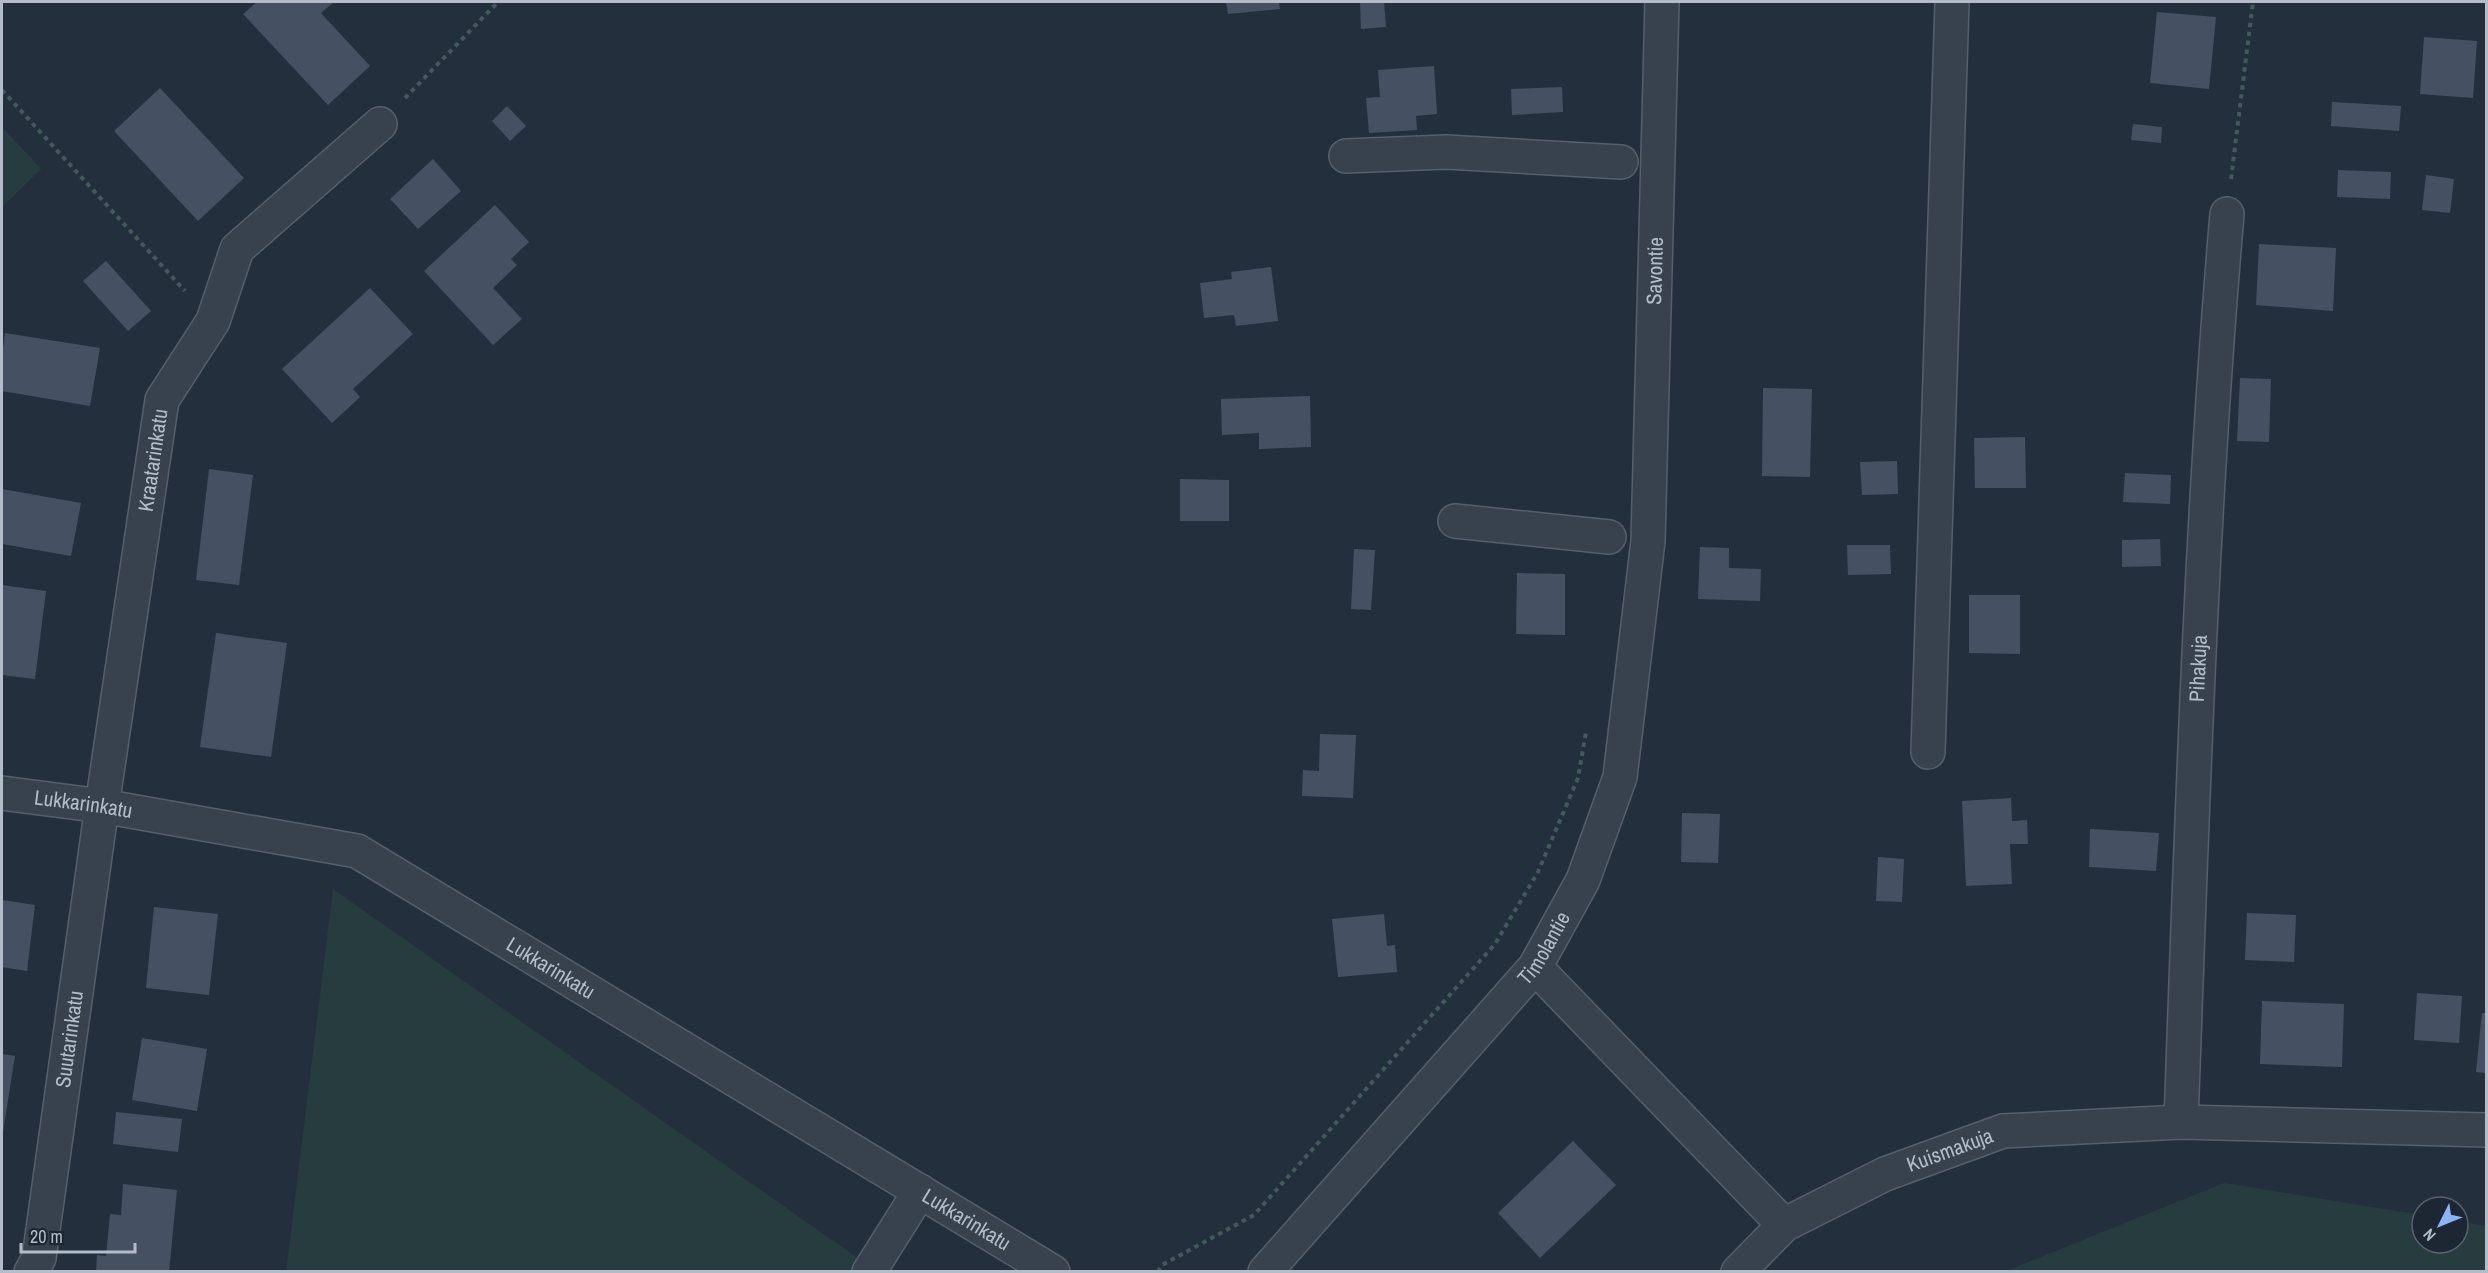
<svg xmlns="http://www.w3.org/2000/svg" width="2488" height="1273" font-family="'Archivo Narrow',sans-serif">
<style>
.green{fill:#263c3f}
.building{fill:#455162}
.lines{fill:none;stroke-linecap:round;stroke-linejoin:round}
.minor-casing{stroke:#565f6c;stroke-width:36}
.path{stroke:#44595c;stroke-width:4;stroke-dasharray:4.5 4.5;stroke-linecap:butt}
.minor{stroke:#38414e;stroke-width:33}
.labels{text-anchor:middle;stroke-width:4.5;stroke-linejoin:round;paint-order:stroke}
.street-label{font-size:21px;fill:#b4bcc9;stroke:#1d2633}
</style>
<rect width="100%" height="100%" fill="#242f3e"/>
<g class="green">
<polygon points="2,127 41,169 2,207"/>
<polygon points="333,889 876,1271 286,1272"/>
<polygon points="2224,1183 2422,1215 2422,1243 2458,1243 2458,1221 2486,1226 2486,1271 2006,1271"/>
</g>
<g class="building">
<polygon points="257,2 334,2 321,13 370,66 328,105 243,14"/>
<polygon points="1226,2 1279,2 1280,9 1228,14"/>
<polygon points="1360,2 1384,2 1386,27 1361,29"/>
<polygon points="2157,12 2216,17 2209,89 2150,83"/>
<polygon points="2424,37 2477,41 2473,98 2420,94"/>
<polygon points="1434,66 1437,114 1416,116 1417,130 1369,133 1366,98 1380,97 1378,70"/>
<polygon points="1562,87 1563,112 1512,115 1511,89"/>
<polygon points="160,88 244,178 198,221 114,131"/>
<polygon points="2332,102 2401,106 2399,131 2331,126"/>
<polygon points="507,106 526,126 510,141 492,121"/>
<polygon points="2133,124 2162,127 2161,143 2131,140"/>
<polygon points="433,159 461,191 418,229 390,199"/>
<polygon points="2338,170 2391,172 2390,199 2337,197"/>
<polygon points="2426,175 2454,179 2450,213 2422,210"/>
<polygon points="495,205 529,242 511,259 517,265 493,288 522,319 493,345 424,271"/>
<polygon points="2259,244 2336,248 2333,311 2256,305"/>
<polygon points="106,261 151,311 128,331 83,281"/>
<polygon points="1271,267 1278,321 1236,326 1234,315 1204,318 1200,283 1232,279 1231,272"/>
<polygon points="370,288 413,334 353,389 360,397 332,423 282,369"/>
<polygon points="5,333 100,348 90,406 2,391 2,355"/>
<polygon points="2240,378 2271,379 2269,442 2237,441"/>
<polygon points="1763,388 1812,389 1810,477 1762,476"/>
<polygon points="1310,396 1311,447 1259,449 1259,433 1222,435 1221,399"/>
<polygon points="2025,437 2026,488 1975,488 1974,438"/>
<polygon points="1897,461 1898,494 1862,495 1860,462"/>
<polygon points="209,469 253,475 239,585 196,580"/>
<polygon points="2125,473 2171,475 2170,504 2123,502"/>
<polygon points="1180,479 1229,480 1229,521 1180,521"/>
<polygon points="2,489 81,503 71,556 2,544"/>
<polygon points="2160,539 2161,566 2122,567 2122,540"/>
<polygon points="1847,545 1890,545 1891,574 1848,575"/>
<polygon points="1700,547 1729,548 1729,568 1761,569 1760,601 1698,599"/>
<polygon points="1354,549 1375,550 1371,610 1351,609"/>
<polygon points="1517,573 1565,574 1565,635 1516,634"/>
<polygon points="2,585 46,591 35,679 2,675"/>
<polygon points="1969,595 2020,595 2020,654 1969,653"/>
<polygon points="216,633 287,643 271,757 200,747"/>
<polygon points="1320,734 1356,735 1353,798 1302,796 1303,770 1319,771"/>
<polygon points="2011,798 2012,821 2027,820 2028,844 2010,844 2012,884 1966,886 1962,801"/>
<polygon points="1682,813 1720,814 1718,863 1681,862"/>
<polygon points="2090,829 2159,833 2156,871 2089,867"/>
<polygon points="1878,857 1904,859 1902,902 1876,901"/>
<polygon points="2,900 35,905 27,971 2,967"/>
<polygon points="154,907 218,914 209,995 146,988"/>
<polygon points="2247,913 2296,915 2294,962 2245,960"/>
<polygon points="1384,914 1387,946 1395,945 1397,972 1338,977 1332,919"/>
<polygon points="2417,993 2462,996 2459,1043 2414,1040"/>
<polygon points="2262,1001 2344,1004 2342,1067 2260,1064"/>
<polygon points="2482,1013 2486,1013 2486,1073 2476,1072"/>
<polygon points="142,1038 207,1049 197,1111 132,1100"/>
<polygon points="2,1054 15,1056 3,1132 2,1132"/>
<polygon points="116,1112 182,1119 178,1152 113,1144"/>
<polygon points="1573,1141 1616,1185 1540,1258 1498,1213"/>
<polygon points="123,1184 177,1190 169,1272 96,1272 97,1255 106,1256 110,1214 121,1215"/>
</g>
<g class="lines">
<g class="minor-casing">
<g id="minor">
<polyline points="1346,156 1446,152 1621,162"/>
<polyline points="1455,521 1609,537"/>
<polyline points="1928,752 1952,2"/>
<path id="s1" d="M2,793l100,13 255,45 696,421"/>
<polyline points="1535,967 1784,1225"/>
<path id="s2" d="M2181,1122c11,-303 20,-606 46,-908"/>
<path id="s3" d="M31,1272l8,-14 63,-452 60,-406 51,-79 24,-72 143,-125"/>
<polyline points="869,1272 920,1191"/>
<path id="s4" d="M1265,1272l270,-305 48,-87 37,-103 28,-236 14,-539"/>
<path id="s5" d="M1738,1272l46,-47 101,-51 118,-43 178,-9 305,8"/>
</g>
</g>
<g class="path">
<polyline points="2,90 185,291"/>
<polyline points="405,98 498,2"/>
<polyline points="2231,179 2253,2"/>
<polyline points="1158,1272 1162,1265 1254,1215 1495,944 1538,872 1578,778 1586,732"/>
</g>
<use href="#minor" class="minor"/>
</g>
<g class="labels">
<g class="street-label">
<text dy="7" stroke="none"><textPath href="#s4" startOffset="1124">Savontie</textPath></text>
<text dy="7" stroke="none"><textPath href="#s3" startOffset="822">Kraatarinkatu</textPath></text>
<text dy="7" stroke="none"><textPath href="#s2" startOffset="454">Pihakuja</textPath></text>
<text dy="7" stroke="none"><textPath href="#s1" startOffset="82">Lukkarinkatu</textPath></text>
<text dy="7" stroke="none"><textPath href="#s4" startOffset="428">Timolantie</textPath></text>
<text dy="7" stroke="none"><textPath href="#s1" startOffset="586">Lukkarinkatu</textPath></text>
<text dy="7" stroke="none"><textPath href="#s3" startOffset="237">Suutarinkatu</textPath></text>
<text dy="7" stroke="none"><textPath href="#s5" startOffset="248">Kuismakuja</textPath></text>
<text dy="7" stroke="none"><textPath href="#s1" startOffset="1072">Lukkarinkatu</textPath></text>
</g>
</g>
<rect width="2488" height="1273" fill="none" stroke="#b4bcc9" stroke-width="6"/>
<g transform="translate(2440 1225) rotate(227)"><circle r="28" fill="#1d2633" stroke="#59626f" stroke-width="1.5"/>
<path d="M0-4.5L10 22L0 15L-10 22Z" fill="#8ab4f8"/>
<text y="-9" font-size="16" font-weight="bold" text-anchor="middle" fill="#b4bcc9">N</text>
</g>
<path d="M21 1243v9h114v-9" fill="none" stroke="#b4bcc9" stroke-width="3"/>
<text x="30" y="1243" font-size="18" fill="#b4bcc9" stroke="#1d2633" stroke-width="4.5" paint-order="stroke">20 m</text>
</svg>
